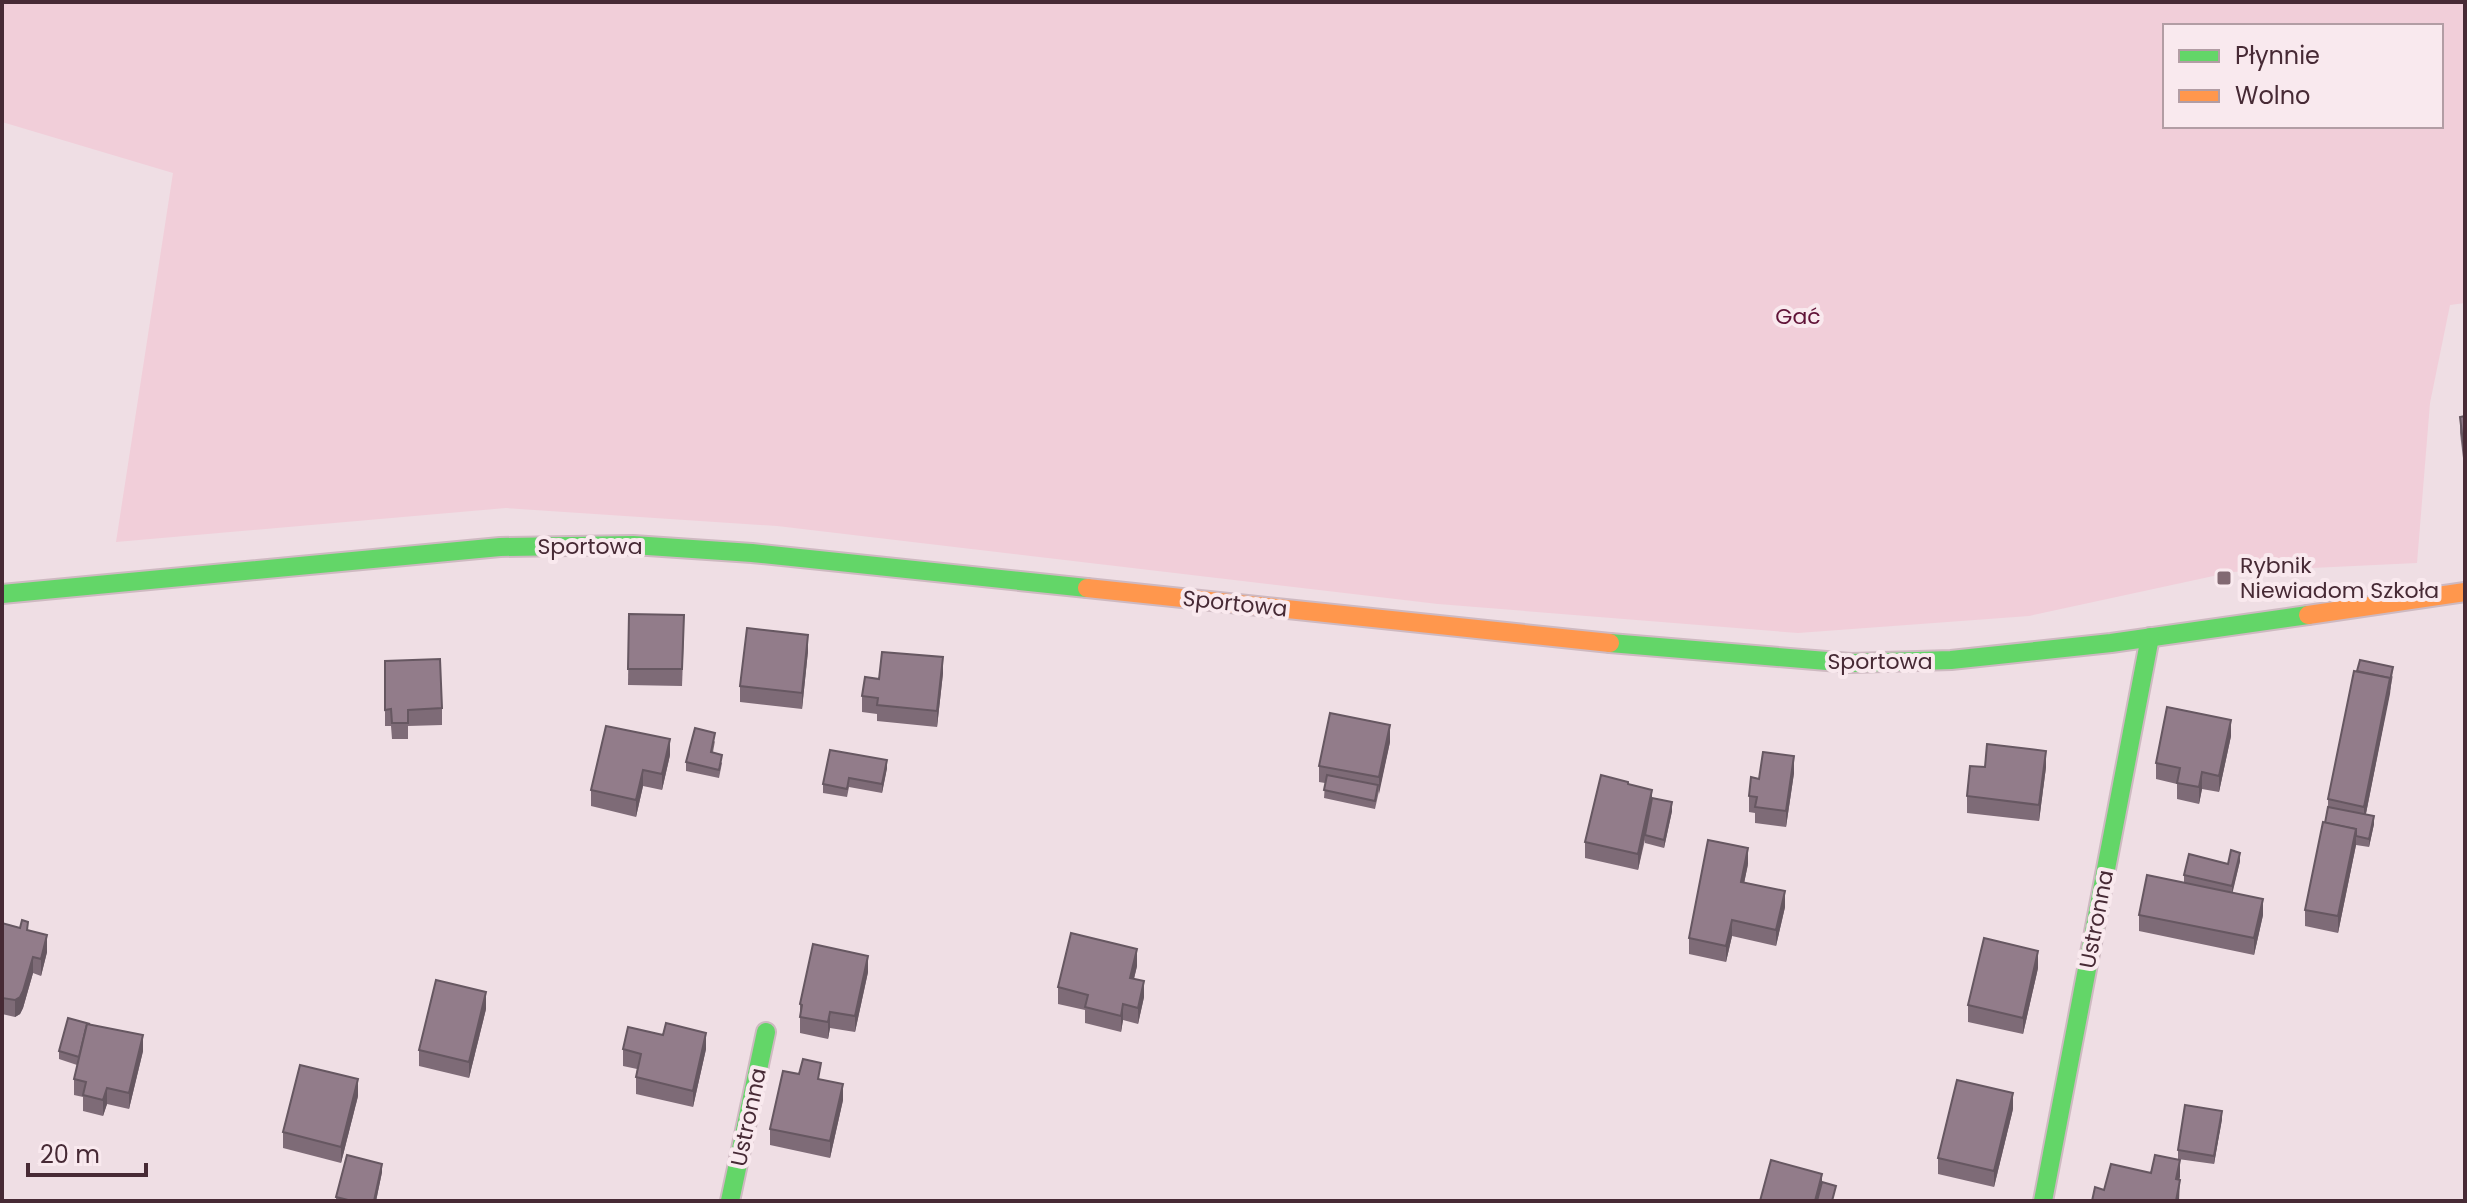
<svg xmlns="http://www.w3.org/2000/svg" width="2467" height="1203" font-family="Poppins,sans-serif">
<style>
.green{fill:#f1ced9;fill-rule:evenodd}
.lines{fill:none;stroke-linecap:round;stroke-linejoin:round}
.fast-casing{stroke:#ceb9c1;stroke-width:22}
.slow-casing{stroke:#ceb9c1;stroke-width:22}
.fast{stroke:#63d668;stroke-width:18}
.slow{stroke:#ff974d;stroke-width:18}
.wall{fill:#7e6b77}
.shaded-wall{fill:#665761}
.building{fill:#927c8a;stroke:#665761;stroke-width:2}
.poi-dot{fill:#826972;stroke:#f9e9ee;stroke-width:3}
.labels{text-anchor:middle;stroke-width:8;stroke-linejoin:round;paint-order:stroke}
.park-label{font-size:22px;fill:#601337;stroke:#f9e9ee}
.street-label{font-size:22px;fill:#472a35;stroke:#f9e9ee}
.poi-label{font-size:22px;fill:#472a35;stroke:#f9e9ee;text-anchor:start}
</style>
<rect width="100%" height="100%" fill="#efdee4"/>
<path class="green" d="M2,2h2463v301l-15,2 -20,98 -13,160 -185,9 -203,44 -231,17 -360,-29 -661,-78 -271,-18 -390,34 57,-369 -171,-51zM2165,26h276v100h-276z"/>
<g class="lines">
<g class="fast-casing">
<g id="fast">
<polyline points="2,594 500,547 633,545 752,553 1087,588"/>
<polyline points="1610,643 1851,663 1951,660 2111,643 2308,615"/>
<polyline points="730,1201 766,1032"/>
<polyline points="2043,1201 2150,637"/>
</g>
</g>
<g class="slow-casing">
<g id="slow">
<polyline points="1087,588 1610,643"/>
<polyline points="2308,615 2465,592"/>
</g>
</g>
<use href="#fast" class="fast"/>
<use href="#slow" class="slow"/>
</g>
<g class="wall">
<polygon points="2465,416 2465,475 2460,433 2460,417"/>
<polygon points="629,614 684,632 682,686 628,685"/>
<polygon points="808,651 802,709 740,702 740,686"/>
<polygon points="385,661 442,708 442,725 408,726 408,739 392,739 391,726 385,726"/>
<polygon points="943,673 937,727 877,721 877,714 862,712 862,696 879,679"/>
<polygon points="2393,675 2366,814 2374,824 2369,847 2356,845 2338,933 2305,926 2305,910 2325,823 2328,807 2328,799"/>
<polygon points="2231,736 2219,792 2202,789 2199,804 2177,799 2177,784 2156,779 2156,763"/>
<polygon points="715,741 713,752 722,763 719,778 686,771 686,762"/>
<polygon points="1390,742 1375,809 1324,798 1325,783 1319,782 1319,766"/>
<polygon points="670,755 662,790 643,786 636,817 591,806 591,790"/>
<polygon points="1985,767 2046,767 2039,821 1967,813 1967,796"/>
<polygon points="887,768 882,793 849,787 847,797 823,793 823,784"/>
<polygon points="1794,773 1786,827 1755,823 1755,813 1749,812 1749,796 1759,779"/>
<polygon points="1628,784 1672,811 1664,848 1645,843 1645,840 1638,870 1585,858 1585,842"/>
<polygon points="2240,861 2232,893 2263,915 2254,955 2139,931 2139,915 2184,883 2184,875"/>
<polygon points="1748,864 1744,883 1785,907 1776,946 1732,936 1726,962 1689,954 1689,938"/>
<polygon points="2,923 28,930 47,952 41,976 33,973 23,1008 20,1014 15,1017 2,1014"/>
<polygon points="1137,966 1134,979 1144,997 1138,1024 1123,1020 1121,1032 1085,1023 1085,1010 1058,1004 1058,987"/>
<polygon points="2038,968 2023,1034 1968,1022 1968,1005"/>
<polygon points="868,972 855,1032 830,1028 828,1039 800,1033 800,1004"/>
<polygon points="486,1009 469,1078 419,1066 419,1050"/>
<polygon points="623,1049 706,1049 693,1107 636,1094 636,1077 637,1069 623,1066"/>
<polygon points="59,1051 143,1051 129,1109 107,1104 103,1116 83,1111 83,1097 74,1095 74,1079 77,1065 59,1059"/>
<polygon points="821,1079 843,1100 830,1158 770,1145 770,1129"/>
<polygon points="358,1096 341,1163 283,1148 283,1132"/>
<polygon points="2013,1109 1994,1187 1938,1174 1938,1158"/>
<polygon points="2222,1119 2214,1164 2178,1159 2178,1150"/>
<polygon points="382,1172 376,1201 336,1201 336,1197"/>
</g>
<g class="shaded-wall">
<polygon points="808,635 808,651 802,709 802,693"/>
<polygon points="943,657 943,673 937,727 937,711"/>
<polygon points="2393,667 2390,694 2364,823 2364,807"/>
<polygon points="2231,720 2231,736 2219,792 2219,776"/>
<polygon points="1390,725 1390,742 1379,794 1379,777"/>
<polygon points="670,739 670,755 662,790 662,774"/>
<polygon points="2046,751 2046,767 2039,821 2039,805"/>
<polygon points="1794,756 1794,773 1786,827 1786,811"/>
<polygon points="887,760 887,768 882,793 882,784"/>
<polygon points="643,770 643,786 636,817 636,800"/>
<polygon points="2202,772 2202,789 2199,804 2199,787"/>
<polygon points="1652,790 1652,806 1645,835 1638,870 1638,854"/>
<polygon points="1672,802 1672,811 1664,848 1664,840"/>
<polygon points="2374,816 2374,824 2369,847 2369,839"/>
<polygon points="2356,829 2356,845 2338,933 2338,916"/>
<polygon points="1748,848 1748,864 1741,898 1741,882"/>
<polygon points="2240,853 2240,861 2232,895 2232,886"/>
<polygon points="1785,891 1785,907 1776,946 1776,930"/>
<polygon points="2263,899 2263,915 2254,955 2254,938"/>
<polygon points="1732,920 1732,936 1726,962 1726,946"/>
<polygon points="47,935 47,952 41,976 41,959"/>
<polygon points="1137,949 1137,966 1130,994 1130,978"/>
<polygon points="2038,951 2038,968 2023,1034 2023,1018"/>
<polygon points="868,956 868,972 855,1032 855,1016"/>
<polygon points="33,957 33,973 23,1008 20,1014 15,1017 15,1000"/>
<polygon points="1144,981 1144,997 1138,1024 1138,1008"/>
<polygon points="486,992 486,1009 469,1078 469,1062"/>
<polygon points="1123,1004 1123,1020 1121,1032 1121,1016"/>
<polygon points="830,1012 830,1028 828,1039 828,1022"/>
<polygon points="706,1033 706,1049 693,1107 693,1091"/>
<polygon points="143,1035 143,1051 129,1109 129,1093"/>
<polygon points="358,1079 358,1096 341,1163 341,1147"/>
<polygon points="843,1084 843,1100 830,1158 830,1141"/>
<polygon points="107,1088 107,1104 103,1116 103,1100"/>
<polygon points="2013,1093 2013,1109 1994,1187 1994,1171"/>
<polygon points="2222,1111 2222,1119 2214,1164 2214,1156"/>
<polygon points="2180,1160 2180,1177 2176,1195 2176,1179"/>
<polygon points="382,1164 382,1172 376,1201 374,1201"/>
<polygon points="1822,1174 1822,1191 1819,1201 1815,1201"/>
<polygon points="2180,1180 2179,1201 2176,1201"/>
</g>
<g class="building">
<polygon points="2465,416 2465,459 2460,417"/>
<polygon points="629,614 684,615 682,669 628,669"/>
<polygon points="747,628 808,635 802,693 740,686"/>
<polygon points="882,652 943,657 937,711 877,705 878,698 862,696 865,677 879,679"/>
<polygon points="440,659 442,708 408,710 408,723 392,723 391,709 385,710 385,661"/>
<polygon points="2360,660 2393,667 2390,680 2390,678 2357,671"/>
<polygon points="2354,671 2390,678 2364,807 2328,799"/>
<polygon points="2167,707 2231,720 2219,776 2202,772 2199,787 2177,783 2180,768 2156,763"/>
<polygon points="1330,713 1390,725 1379,777 1319,766"/>
<polygon points="606,726 670,739 662,774 643,770 636,800 591,790"/>
<polygon points="695,728 715,733 711,752 722,755 719,770 686,762"/>
<polygon points="1987,744 2046,751 2039,805 1967,796 1970,766 1985,767"/>
<polygon points="830,750 887,760 882,784 849,778 847,789 823,784"/>
<polygon points="1763,752 1794,756 1786,811 1755,807 1757,797 1749,796 1751,777 1759,779"/>
<polygon points="1327,775 1378,785 1375,801 1324,790"/>
<polygon points="1601,775 1628,782 1628,784 1652,790 1638,854 1585,842"/>
<polygon points="1652,798 1672,802 1664,840 1645,835"/>
<polygon points="2328,807 2374,816 2369,839 2356,836 2356,829 2325,823"/>
<polygon points="2323,822 2356,829 2338,916 2305,910"/>
<polygon points="1708,840 1748,848 1741,882 1785,891 1776,930 1732,920 1726,946 1689,938"/>
<polygon points="2231,850 2240,853 2232,886 2184,875 2189,854 2228,864"/>
<polygon points="2147,875 2263,899 2254,938 2139,915"/>
<polygon points="22,920 28,922 27,930 47,935 41,959 33,957 23,991 20,997 15,1000 2,998 2,923 20,928"/>
<polygon points="1071,933 1137,949 1130,978 1144,981 1138,1008 1123,1004 1121,1016 1085,1007 1088,995 1058,987"/>
<polygon points="1984,938 2038,951 2023,1018 1968,1005"/>
<polygon points="813,944 868,956 855,1016 830,1012 828,1022 800,1017 802,1005 800,1004"/>
<polygon points="436,980 486,992 469,1062 419,1050"/>
<polygon points="68,1018 90,1024 87,1024 79,1057 59,1051"/>
<polygon points="666,1023 706,1033 693,1091 636,1077 641,1054 623,1049 628,1027 663,1035"/>
<polygon points="87,1024 143,1035 129,1093 107,1088 103,1100 83,1095 86,1082 74,1079"/>
<polygon points="803,1059 821,1063 818,1079 843,1084 830,1141 770,1129 783,1071 799,1074"/>
<polygon points="300,1065 358,1079 341,1147 283,1132"/>
<polygon points="1957,1080 2013,1093 1994,1171 1938,1158"/>
<polygon points="2185,1105 2222,1111 2214,1156 2178,1150"/>
<polygon points="347,1155 382,1164 374,1201 352,1201 336,1197"/>
<polygon points="2155,1155 2180,1160 2176,1179 2180,1180 2176,1201 2092,1201 2095,1187 2104,1190 2111,1164 2151,1173"/>
<polygon points="1771,1160 1822,1174 1815,1201 1760,1201"/>
<polygon points="1822,1182 1836,1186 1832,1201 1817,1201"/>
</g>
<rect class="poi-dot" x="2216" y="570" width="16" height="16" rx="4"/>
<g class="labels">
<g class="park-label">
<text x="1798" y="324">Gać</text>
</g>
<g class="street-label">
<text x="590" y="554">Sportowa</text>
<text transform="translate(1235 603) rotate(6)" y="8">Sportowa</text>
<text x="1880" y="669">Sportowa</text>
<text transform="translate(2096 919) rotate(-79)" y="8">Ustronna</text>
<text transform="translate(748 1117) rotate(-78)" y="8">Ustronna</text>
</g>
<g class="poi-label">
<text x="2240" y="573">Rybnik<tspan x="2240" dy="25">Niewiadom Szkoła</tspan></text>
</g>
</g>
<rect width="2467" height="1203" fill="none" stroke="#472a35" stroke-width="8"/>
<rect x="2163" y="24" width="280" height="104" fill="#f9e9ee" stroke="#b29da4" stroke-width="2"/>
<rect x="2179" y="50" width="40" height="12" fill="#63d668" stroke="#b29da4" stroke-width="2"/>
<text x="2235" y="64" font-size="24" fill="#472a35">Płynnie</text>
<rect x="2179" y="90" width="40" height="12" fill="#ff974d" stroke="#b29da4" stroke-width="2"/>
<text x="2235" y="104" font-size="24" fill="#472a35">Wolno</text>
<path d="M28 1163v12h118v-12" fill="none" stroke="#472a35" stroke-width="4"/>
<text x="40" y="1163" font-size="24" fill="#472a35" stroke="#f9e9ee" stroke-width="6" paint-order="stroke">20 m</text>
</svg>
